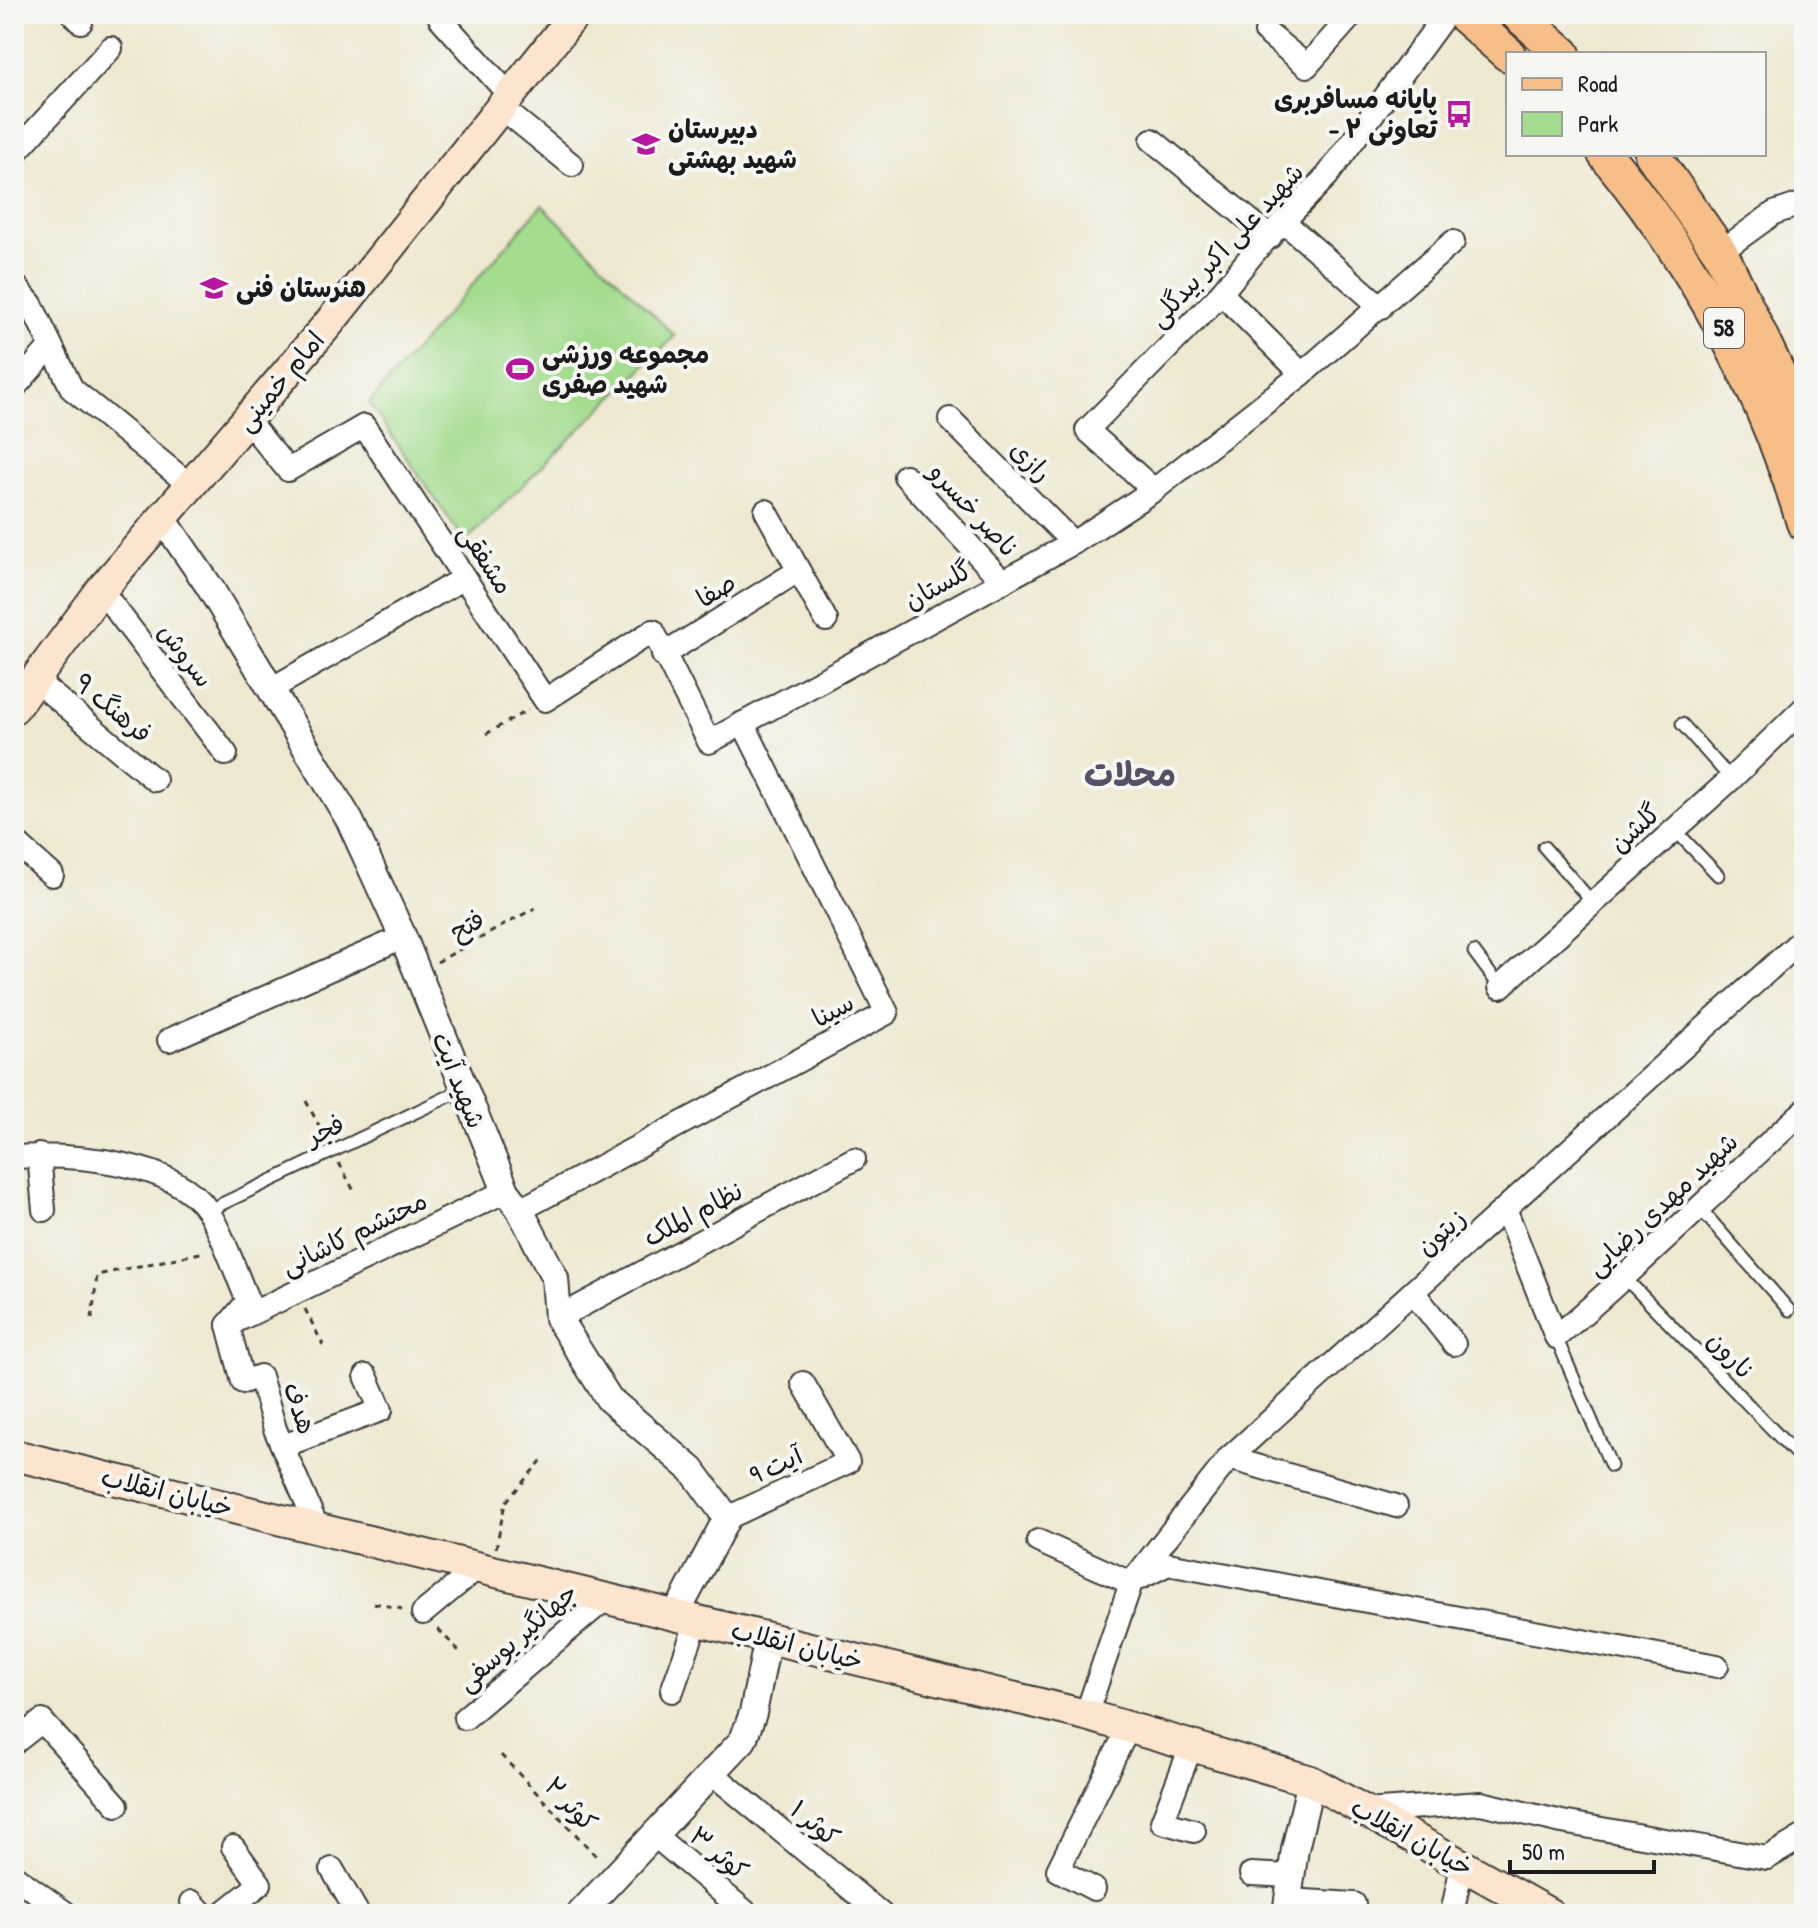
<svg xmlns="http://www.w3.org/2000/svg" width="1818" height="1928" font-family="'Patrick Hand','Playpen Sans Arabic',sans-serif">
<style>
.green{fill:#a4dd8f;stroke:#607c56;stroke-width:2}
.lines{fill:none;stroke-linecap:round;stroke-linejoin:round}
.service-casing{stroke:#3c3b37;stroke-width:15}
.minor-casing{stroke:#3c3b37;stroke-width:26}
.tertiary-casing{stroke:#3c3b37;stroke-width:30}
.secondary-casing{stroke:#3c3b37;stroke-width:34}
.primary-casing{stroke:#3c3b37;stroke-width:38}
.path{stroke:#3c3b37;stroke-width:3;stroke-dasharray:6 6;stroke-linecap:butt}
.service{stroke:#fff;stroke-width:11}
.minor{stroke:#fff;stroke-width:22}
.tertiary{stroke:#fff;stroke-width:26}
.secondary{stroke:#fce5cf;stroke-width:30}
.primary{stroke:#f7be88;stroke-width:34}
.labels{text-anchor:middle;stroke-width:8;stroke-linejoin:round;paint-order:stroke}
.shield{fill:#f6f6f2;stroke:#5d5d5c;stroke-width:2}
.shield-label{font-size:24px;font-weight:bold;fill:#1c1c1c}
.poi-label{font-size:26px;font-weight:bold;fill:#1c1c1c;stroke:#f6f6f2;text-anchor:start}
.street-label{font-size:26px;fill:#1c1c1c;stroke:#f6f6f2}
.district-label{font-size:34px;font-weight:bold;fill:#585067;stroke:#f6f6f2}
</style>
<rect width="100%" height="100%" fill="#f6f6f2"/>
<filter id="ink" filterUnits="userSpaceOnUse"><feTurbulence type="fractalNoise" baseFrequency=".0125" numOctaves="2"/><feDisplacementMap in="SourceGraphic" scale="16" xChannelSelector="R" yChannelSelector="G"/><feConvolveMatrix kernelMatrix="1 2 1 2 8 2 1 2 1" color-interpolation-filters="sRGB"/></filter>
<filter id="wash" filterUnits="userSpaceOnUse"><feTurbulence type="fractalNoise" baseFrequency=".006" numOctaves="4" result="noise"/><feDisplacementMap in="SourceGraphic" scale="32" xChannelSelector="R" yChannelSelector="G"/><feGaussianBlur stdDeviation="1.8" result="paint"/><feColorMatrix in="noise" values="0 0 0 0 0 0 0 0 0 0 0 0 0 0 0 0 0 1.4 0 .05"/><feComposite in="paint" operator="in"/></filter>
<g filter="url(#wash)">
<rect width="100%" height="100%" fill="#efe8d0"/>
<polygon class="green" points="542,205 675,336 465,542 369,403"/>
</g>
<g filter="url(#ink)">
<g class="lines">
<g class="service-casing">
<g id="service">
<polyline points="1682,724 1731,779"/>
<polyline points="1675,830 1718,875"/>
<polyline points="1544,847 1593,903"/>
<polyline points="1474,952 1500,987"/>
<polyline points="1698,1206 1789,1310"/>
<polyline points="207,1211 462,1090"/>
<polyline points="1626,1279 1804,1462"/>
<polyline points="1556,1337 1611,1466"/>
</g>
</g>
<g class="minor-casing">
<g id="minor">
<polyline points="73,14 81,22"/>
<polyline points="440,18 511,97"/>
<polyline points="1266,32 1307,66 1353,14"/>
<polyline points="502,108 572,165"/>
<polyline points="1152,140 1270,237"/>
<polyline points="14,154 111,48"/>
<polyline points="1284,222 1381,307"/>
<polyline points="1720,252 1774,213 1804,203"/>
<polyline points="14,284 31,304 72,389 191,486"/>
<polyline points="1221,293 1302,374"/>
<polyline points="14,388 51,346"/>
<polyline points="950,419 1073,543"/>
<polyline points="247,420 288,470 364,426 545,700 653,631 709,742 1073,543 1154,490 1302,374 1453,242"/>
<polyline points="905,476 1003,582"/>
<polyline points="1154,490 1087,430 1217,298 1256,250 1327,176 1446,14"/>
<polyline points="766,511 826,620"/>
<polyline points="101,590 226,754"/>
<polyline points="663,655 798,571"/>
<polyline points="35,680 155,780"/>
<polyline points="271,689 464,578"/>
<polyline points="14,841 52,875"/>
<polyline points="1500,987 1731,779 1804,708"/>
<polyline points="169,1040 403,937"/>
<polyline points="39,1155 44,1210"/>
<path d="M14,1157c55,-3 161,3 194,54 17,27 27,61 40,90l-20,24"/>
<polyline points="520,1210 887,1013 743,723"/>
<path d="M1506,1211l50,126c86,-72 165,-152 248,-226"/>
<polyline points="1414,1293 1454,1344"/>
<polyline points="558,1318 854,1159"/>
<polyline points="236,1321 506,1191"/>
<polyline points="228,1325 243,1382 260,1376 275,1429 318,1529"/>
<polyline points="283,1446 381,1410 366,1376"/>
<polyline points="1229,1458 1396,1506"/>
<polyline points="727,1518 848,1462 803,1383"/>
<polyline points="1038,1541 1131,1583"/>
<polyline points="1140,1578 1168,1564 1717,1666"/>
<polyline points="423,1613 477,1568"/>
<polyline points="672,1691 697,1621"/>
<polyline points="1086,1715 1131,1583 1229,1458 1804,938"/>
<polyline points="465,1718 605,1599"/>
<polyline points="14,1743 42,1721 117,1805"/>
<polyline points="1191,1747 1162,1822 1194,1831"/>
<polyline points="713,1774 881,1914"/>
<polyline points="1365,1811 1481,1803 1562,1822 1767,1858 1804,1836"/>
<polyline points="654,1835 748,1914"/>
<polyline points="332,1869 358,1914"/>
<polyline points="1251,1874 1291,1876"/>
<polyline points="14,1876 67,1914"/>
<polyline points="1094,1889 1058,1870 1128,1729"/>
<polyline points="1288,1900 1354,1904"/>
<polyline points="192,1902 203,1914"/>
<polyline points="222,1914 260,1884 233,1847"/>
<polyline points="1452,1914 1462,1865"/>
</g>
</g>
<g class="tertiary-casing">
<g id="tertiary">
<polyline points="163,519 209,586 350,821 403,937 506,1191 520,1210 555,1278 558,1318 609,1399 692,1470 727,1518 675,1616"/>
<polyline points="580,1914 743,1740 753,1713 768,1638"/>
<polyline points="1286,1914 1295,1849 1311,1781"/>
</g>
</g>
<g class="secondary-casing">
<g id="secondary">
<polyline points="14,708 101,590 330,322 575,14"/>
<polyline points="14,1455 1086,1715 1311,1781 1550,1914"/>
</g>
</g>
<g class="primary-casing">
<g id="primary">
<polyline points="1462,14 1508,54"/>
<polyline points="1518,14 1563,54"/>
<path d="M1605,154c90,110 159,233 199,369"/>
<polyline points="1652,154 1720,252 1804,428"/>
</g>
</g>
<g class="path">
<polyline points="486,734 528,710"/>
<polyline points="437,962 535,908"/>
<polyline points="306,1101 326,1139"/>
<polyline points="339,1163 354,1191"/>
<polyline points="305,1309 323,1345"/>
<polyline points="92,1319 97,1275 205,1252"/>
<polyline points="496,1548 505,1503 541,1461"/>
<polyline points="374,1603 402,1609"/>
<polyline points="438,1629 459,1651"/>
<polyline points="501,1755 599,1859"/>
</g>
<use href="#service" class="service"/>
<use href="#minor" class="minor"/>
<use href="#tertiary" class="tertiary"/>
<use href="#secondary" class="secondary"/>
<use href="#primary" class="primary"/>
</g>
</g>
<defs>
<g id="bus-bare" transform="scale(2.16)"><path d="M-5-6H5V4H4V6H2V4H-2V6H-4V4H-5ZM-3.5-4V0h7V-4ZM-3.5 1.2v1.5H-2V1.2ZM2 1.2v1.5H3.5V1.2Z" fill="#b5179e" stroke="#f6f6f2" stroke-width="2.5" paint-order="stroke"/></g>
<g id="school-bare" transform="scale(2.16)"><path d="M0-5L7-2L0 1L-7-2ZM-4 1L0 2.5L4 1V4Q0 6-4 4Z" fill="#b5179e" stroke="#f6f6f2" stroke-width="2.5" paint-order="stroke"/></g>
<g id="stadium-bare" transform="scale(2.16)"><path d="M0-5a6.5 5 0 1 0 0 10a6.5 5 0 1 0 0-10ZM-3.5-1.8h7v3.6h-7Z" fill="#b5179e" stroke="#f6f6f2" stroke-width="2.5" paint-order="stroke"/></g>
</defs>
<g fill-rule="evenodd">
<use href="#bus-bare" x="1459" y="114"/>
<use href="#school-bare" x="646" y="144"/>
<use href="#school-bare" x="214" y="288"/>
<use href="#stadium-bare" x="520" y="369"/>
</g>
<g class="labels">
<rect class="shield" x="1704" y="308" width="40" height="40" rx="6"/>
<g class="shield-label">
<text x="1724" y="336">58</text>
</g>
<g class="poi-label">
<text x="1437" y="108" text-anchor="end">پایانه مسافربری<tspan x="1437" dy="30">- تعاونی ۲</tspan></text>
<text x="668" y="138">دبیرستان<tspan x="668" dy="30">شهید بهشتی</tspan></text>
<text x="236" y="297">هنرستان فنی</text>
<text x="542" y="363">مجموعه ورزشی<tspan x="542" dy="30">شهید صفری</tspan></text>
</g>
<g class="street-label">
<text transform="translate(1226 245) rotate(-47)" y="9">شهید علی اکبر بیدگلی</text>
<text transform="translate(280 381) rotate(-50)" y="9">امام خمینی</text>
<text transform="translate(1031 461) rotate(45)" y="9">رازی</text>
<text transform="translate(974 510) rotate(47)" y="9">ناصر خسرو</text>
<text transform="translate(486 559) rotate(57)" y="9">مشفقی</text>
<text transform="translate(938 585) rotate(-29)" y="9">گلستان</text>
<text transform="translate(716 590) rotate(-32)" y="9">صفا</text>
<text transform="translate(186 655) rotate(53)" y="9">سروش</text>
<text transform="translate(113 708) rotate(40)" y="9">فرهنگ ۹</text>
<text transform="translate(1635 828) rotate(-42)" y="9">گلشن</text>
<text transform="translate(467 925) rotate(-29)" y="9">فتح</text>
<text transform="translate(833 1010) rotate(-28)" y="9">سینا</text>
<text transform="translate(459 1080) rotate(68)" y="9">شهید آیت</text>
<text transform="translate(325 1130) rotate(-25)" y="9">فجر</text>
<text transform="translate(1662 1204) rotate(-43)" y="9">شهید مهدی رضایی</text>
<text transform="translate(693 1214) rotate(-28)" y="9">نظام الملک</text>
<text transform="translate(1441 1232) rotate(-42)" y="9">زیتون</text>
<text transform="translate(354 1233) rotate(-26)" y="9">محتشم کاشانی</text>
<text transform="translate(1731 1355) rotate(46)" y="9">نارون</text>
<text transform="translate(300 1408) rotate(72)" y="9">هدف</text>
<text transform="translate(776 1465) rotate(-25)" y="9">آیت 9</text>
<text transform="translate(167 1492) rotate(14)" y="9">خیابان انقلاب</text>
<text transform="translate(517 1637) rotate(-41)" y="9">جهانگیر یوسفی</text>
<text transform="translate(797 1645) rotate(14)" y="9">خیابان انقلاب</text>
<text transform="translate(571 1804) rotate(47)" y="9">کوثر ۲</text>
<text transform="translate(815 1823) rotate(40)" y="9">کوثر ۱</text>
<text transform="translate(1412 1837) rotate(29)" y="9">خیابان انقلاب</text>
<text transform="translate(719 1853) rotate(40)" y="9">کوثر ۳</text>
</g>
<g class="district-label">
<text x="1130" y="786">محلات</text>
</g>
</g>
<rect width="1818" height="1928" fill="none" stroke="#f6f6f2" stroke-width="48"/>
<rect x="1506" y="52" width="260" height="104" fill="#f6f6f2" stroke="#9f9f9c" stroke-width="2"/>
<rect x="1522" y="78" width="40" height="12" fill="#f7be88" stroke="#9f9f9c" stroke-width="2"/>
<text x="1578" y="92" font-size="24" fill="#1c1c1c">Road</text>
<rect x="1522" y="112" width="40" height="24" fill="#a4dd8f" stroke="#9f9f9c" stroke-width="2"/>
<text x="1578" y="132" font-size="24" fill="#1c1c1c">Park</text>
<path d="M1510 1860v12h144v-12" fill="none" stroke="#1c1c1c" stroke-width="4"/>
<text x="1522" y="1860" font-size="24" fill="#1c1c1c" stroke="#f6f6f2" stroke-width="6" paint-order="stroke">50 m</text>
</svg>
